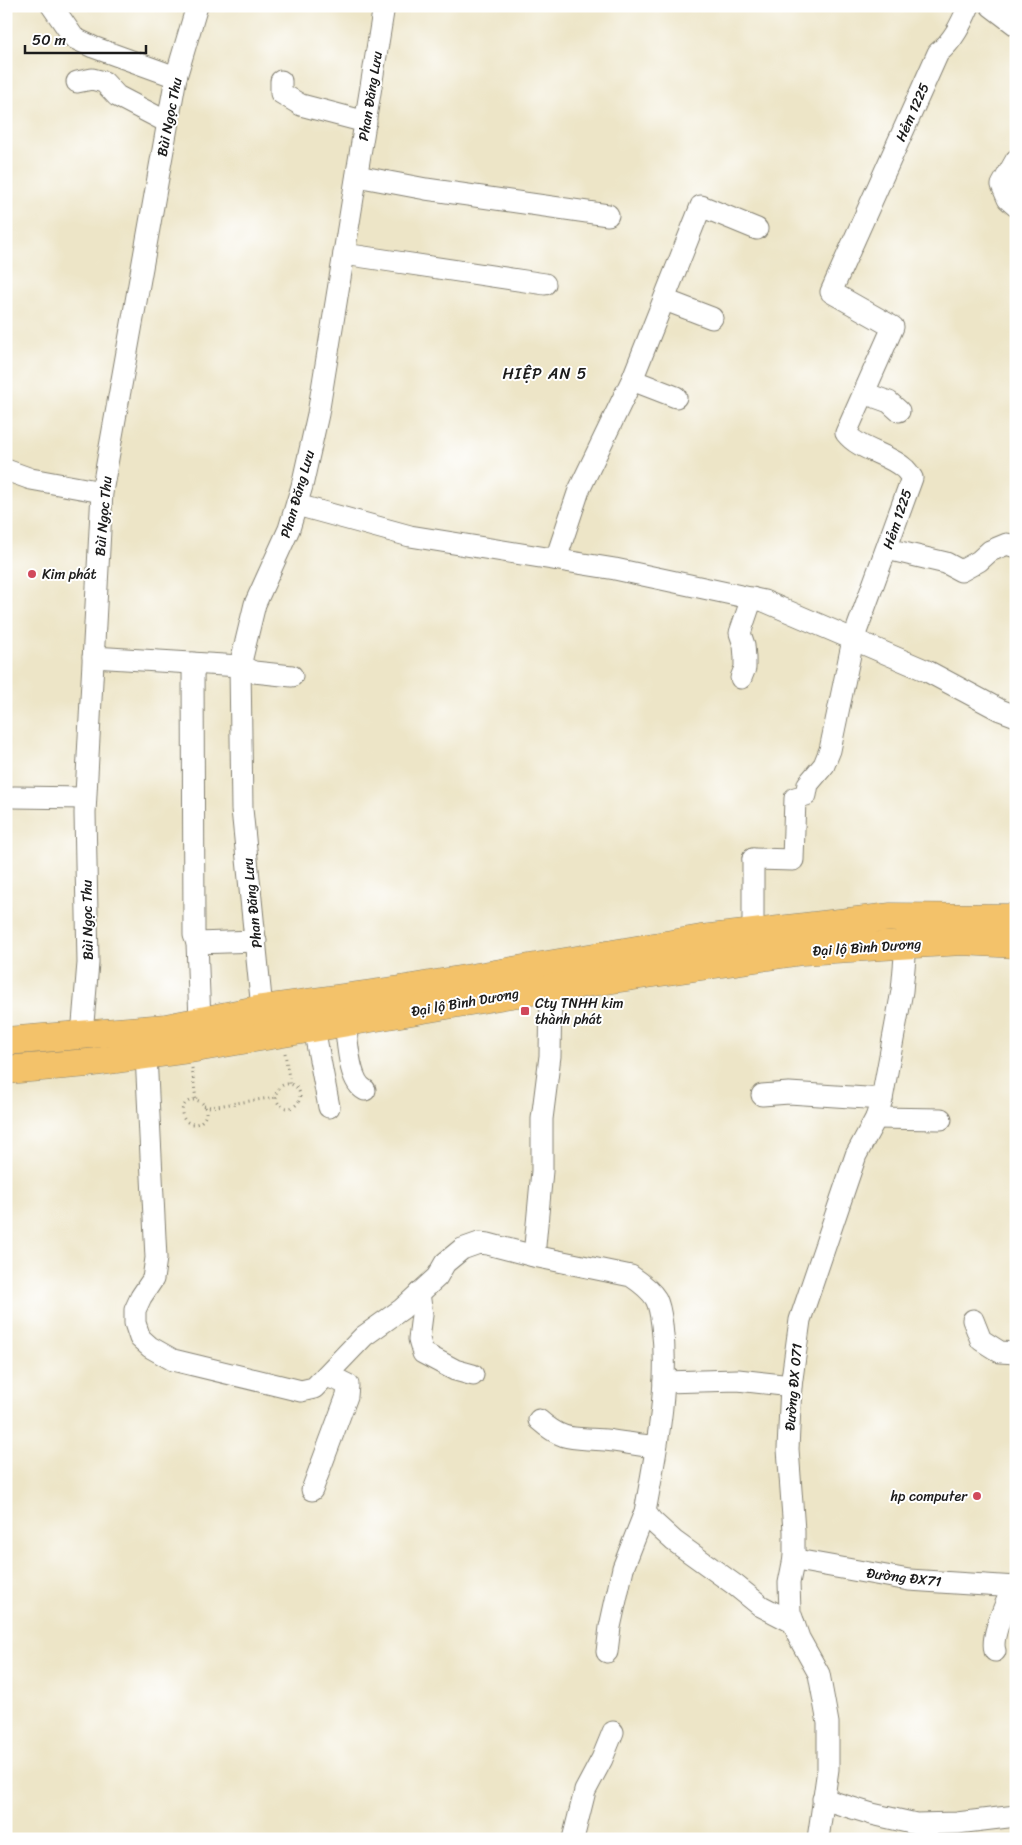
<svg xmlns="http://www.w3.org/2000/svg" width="1022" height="1845" font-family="Sriracha,sans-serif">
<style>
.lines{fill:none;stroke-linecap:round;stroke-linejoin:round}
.minor-casing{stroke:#848072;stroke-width:23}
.highway-casing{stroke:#848072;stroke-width:29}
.path{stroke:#848072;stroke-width:3;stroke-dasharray:1 4;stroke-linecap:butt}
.minor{stroke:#fff;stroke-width:21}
.highway{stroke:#f3c26a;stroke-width:28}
.poi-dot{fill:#d1495b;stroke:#fff;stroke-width:2}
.labels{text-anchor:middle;stroke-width:4;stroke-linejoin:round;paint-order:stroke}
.street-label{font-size:14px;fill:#1c1c1c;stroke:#fff}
.poi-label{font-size:14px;fill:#1c1c1c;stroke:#fff;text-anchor:start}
.quarter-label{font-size:16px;letter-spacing:1px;fill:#1c1c1c;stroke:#fff}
</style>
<rect width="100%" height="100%" fill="#fff"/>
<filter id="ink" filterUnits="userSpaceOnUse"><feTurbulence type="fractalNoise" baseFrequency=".02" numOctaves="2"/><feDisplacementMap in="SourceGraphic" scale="10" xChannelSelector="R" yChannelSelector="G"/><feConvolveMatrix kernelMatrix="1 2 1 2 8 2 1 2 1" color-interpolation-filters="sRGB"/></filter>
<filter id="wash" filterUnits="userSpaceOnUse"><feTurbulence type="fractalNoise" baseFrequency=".0096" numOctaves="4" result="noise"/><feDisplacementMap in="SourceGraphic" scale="20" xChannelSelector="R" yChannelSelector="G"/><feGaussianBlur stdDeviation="1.12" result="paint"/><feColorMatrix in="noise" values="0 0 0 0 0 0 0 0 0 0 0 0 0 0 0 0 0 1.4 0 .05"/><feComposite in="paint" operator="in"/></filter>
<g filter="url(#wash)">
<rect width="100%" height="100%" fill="#ede5c7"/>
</g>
<g filter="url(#ink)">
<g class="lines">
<g class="minor-casing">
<g id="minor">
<polyline points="52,6 74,38 93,47 176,77"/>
<polyline points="991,6 1016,25"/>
<polyline points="281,81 281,93 301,105 366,122"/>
<polyline points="77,82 92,79 104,82 117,96 167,122"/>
<polyline points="1016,160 1002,185 1008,199 1016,206"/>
<polyline points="357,176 426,189 608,215"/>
<polyline points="344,254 545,284"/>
<polyline points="665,300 712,318"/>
<polyline points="632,380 676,397"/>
<polyline points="864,393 889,402 899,411"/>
<polyline points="6,470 31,479 102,492"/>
<polyline points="297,505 410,536 615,569 764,601 927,671 1000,710 1016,716"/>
<polyline points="887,549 946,563 961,571 979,561 990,551 1007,544 1016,547"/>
<polyline points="556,559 579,490 632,380 701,206 757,229"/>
<polyline points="93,657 240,666 254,672 292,676"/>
<polyline points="193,663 194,935 197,943 256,941"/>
<polyline points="741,678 745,668 745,658 744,645 740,633 752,598"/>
<polyline points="14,797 85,798"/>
<path d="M753,859l40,1 2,-62 11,-3 2,-11 16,-19 6,-15 23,-110 59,-162c-2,-3 -5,-7 -7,-9 -17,-16 -45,-18 -59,-36l47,-106 -62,-35 107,-239c16,-13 23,-29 31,-47"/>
<polyline points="753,933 753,859"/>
<polyline points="197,943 200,1021"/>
<polyline points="262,1009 242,809 240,666 255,604 289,529 302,486 318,414 384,6"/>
<path d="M345,1023c3,18 3,58 20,67"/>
<polyline points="314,1028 329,1107"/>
<polyline points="82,1035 88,963 85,813 102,492 176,77 197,6"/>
<path d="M146,1055l10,203 -3,21 -12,18 -6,13v13l5,15 10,9 23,13 128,31 13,-3 50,-52 38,-27 35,-32 8,-14 17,-14 17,-6 9,1 46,12 97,20c9,6 19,13 25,23 4,8 5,18 6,26 8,62 -6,126 -17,187l7,9 22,20 61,44 26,21 33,17"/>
<polyline points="762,1095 789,1093 882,1099"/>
<polyline points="876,1118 941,1119"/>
<polyline points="534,1256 542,1171 542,1119 550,1056 551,988"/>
<polyline points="419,1293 422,1315 419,1339 423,1353 455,1370 473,1375"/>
<polyline points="973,1320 981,1340 1000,1352 1016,1353"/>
<polyline points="664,1382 738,1380 791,1386"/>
<path d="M539,1420c26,23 35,17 66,20 17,2 34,5 51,7"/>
<polyline points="312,1490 347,1396 348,1385 340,1381 326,1376"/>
<polyline points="794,1558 802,1561 909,1580 1016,1587"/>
<path d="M995,1651c-5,-15 12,-49 18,-65"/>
<polyline points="607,1652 610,1627 623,1568 645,1512"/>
<polyline points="823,1799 872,1814 916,1824 957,1823 1016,1816"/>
<polyline points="573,1839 585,1791 602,1759 613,1732"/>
<polyline points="818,1839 828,1769 828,1723 819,1674 799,1638 790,1612 789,1583 794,1558 794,1531 788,1449 791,1386 800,1320 856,1155 876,1118 882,1099 902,991 906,945"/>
</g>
</g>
<g class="highway-casing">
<g id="highway">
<polyline points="6,1041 166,1028 262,1009 400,990 701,939 891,917 1016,918"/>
<polyline points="6,1070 88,1063 190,1049 505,995 802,951 962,941 1016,944"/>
</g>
</g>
<g class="path">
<polyline points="285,1053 290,1084"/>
<polyline points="192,1068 196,1100"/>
<circle cx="288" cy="1096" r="12"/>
<circle cx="194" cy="1112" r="12"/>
<polyline points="204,1106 210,1107 276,1097"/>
</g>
<use href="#minor" class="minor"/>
<use href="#highway" class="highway"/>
</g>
</g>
<g class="poi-dot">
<circle cx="32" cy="574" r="5"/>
<rect x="520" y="1006" width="10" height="10" rx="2.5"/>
<circle cx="977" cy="1496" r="5"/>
</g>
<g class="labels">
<g class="street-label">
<text transform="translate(370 96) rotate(-81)" y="5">Phan Đăng Lưu</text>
<text transform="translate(912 112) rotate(-66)" y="5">Hẻm 1225</text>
<text transform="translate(169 117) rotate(-79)" y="5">Bùi Ngọc Thu</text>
<text transform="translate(297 494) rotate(-74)" y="5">Phan Đăng Lưu</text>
<text transform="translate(103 516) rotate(-85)" y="5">Bùi Ngọc Thu</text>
<text transform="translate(897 519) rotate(-71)" y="5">Hẻm 1225</text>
<text transform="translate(252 903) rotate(-96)" y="5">Phan Đăng Lưu</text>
<text transform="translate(87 920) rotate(-91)" y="5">Bùi Ngọc Thu</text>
<text transform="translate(867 947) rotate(-4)" y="5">Đại lộ Bình Dương</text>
<text transform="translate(465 1002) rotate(-10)" y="5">Đại lộ Bình Dương</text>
<text transform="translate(793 1387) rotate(-85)" y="5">Đường ĐX 071</text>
<text transform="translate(904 1577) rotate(7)" y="5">Đường ĐX71</text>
</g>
<g class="poi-label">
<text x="42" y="579">Kim phát</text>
<text x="535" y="1008">Cty TNHH kim<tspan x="535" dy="16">thành phát</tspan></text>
<text x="967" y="1501" text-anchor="end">hp computer</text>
</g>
<g class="quarter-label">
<text x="545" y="379">HIỆP AN 5</text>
</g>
</g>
<rect width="1022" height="1845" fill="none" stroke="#fff" stroke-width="25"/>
<path d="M25 45v8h121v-8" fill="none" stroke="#1c1c1c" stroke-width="2.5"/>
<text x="32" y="45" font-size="15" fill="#1c1c1c" stroke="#ffffff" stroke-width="4" paint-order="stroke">50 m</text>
</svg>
